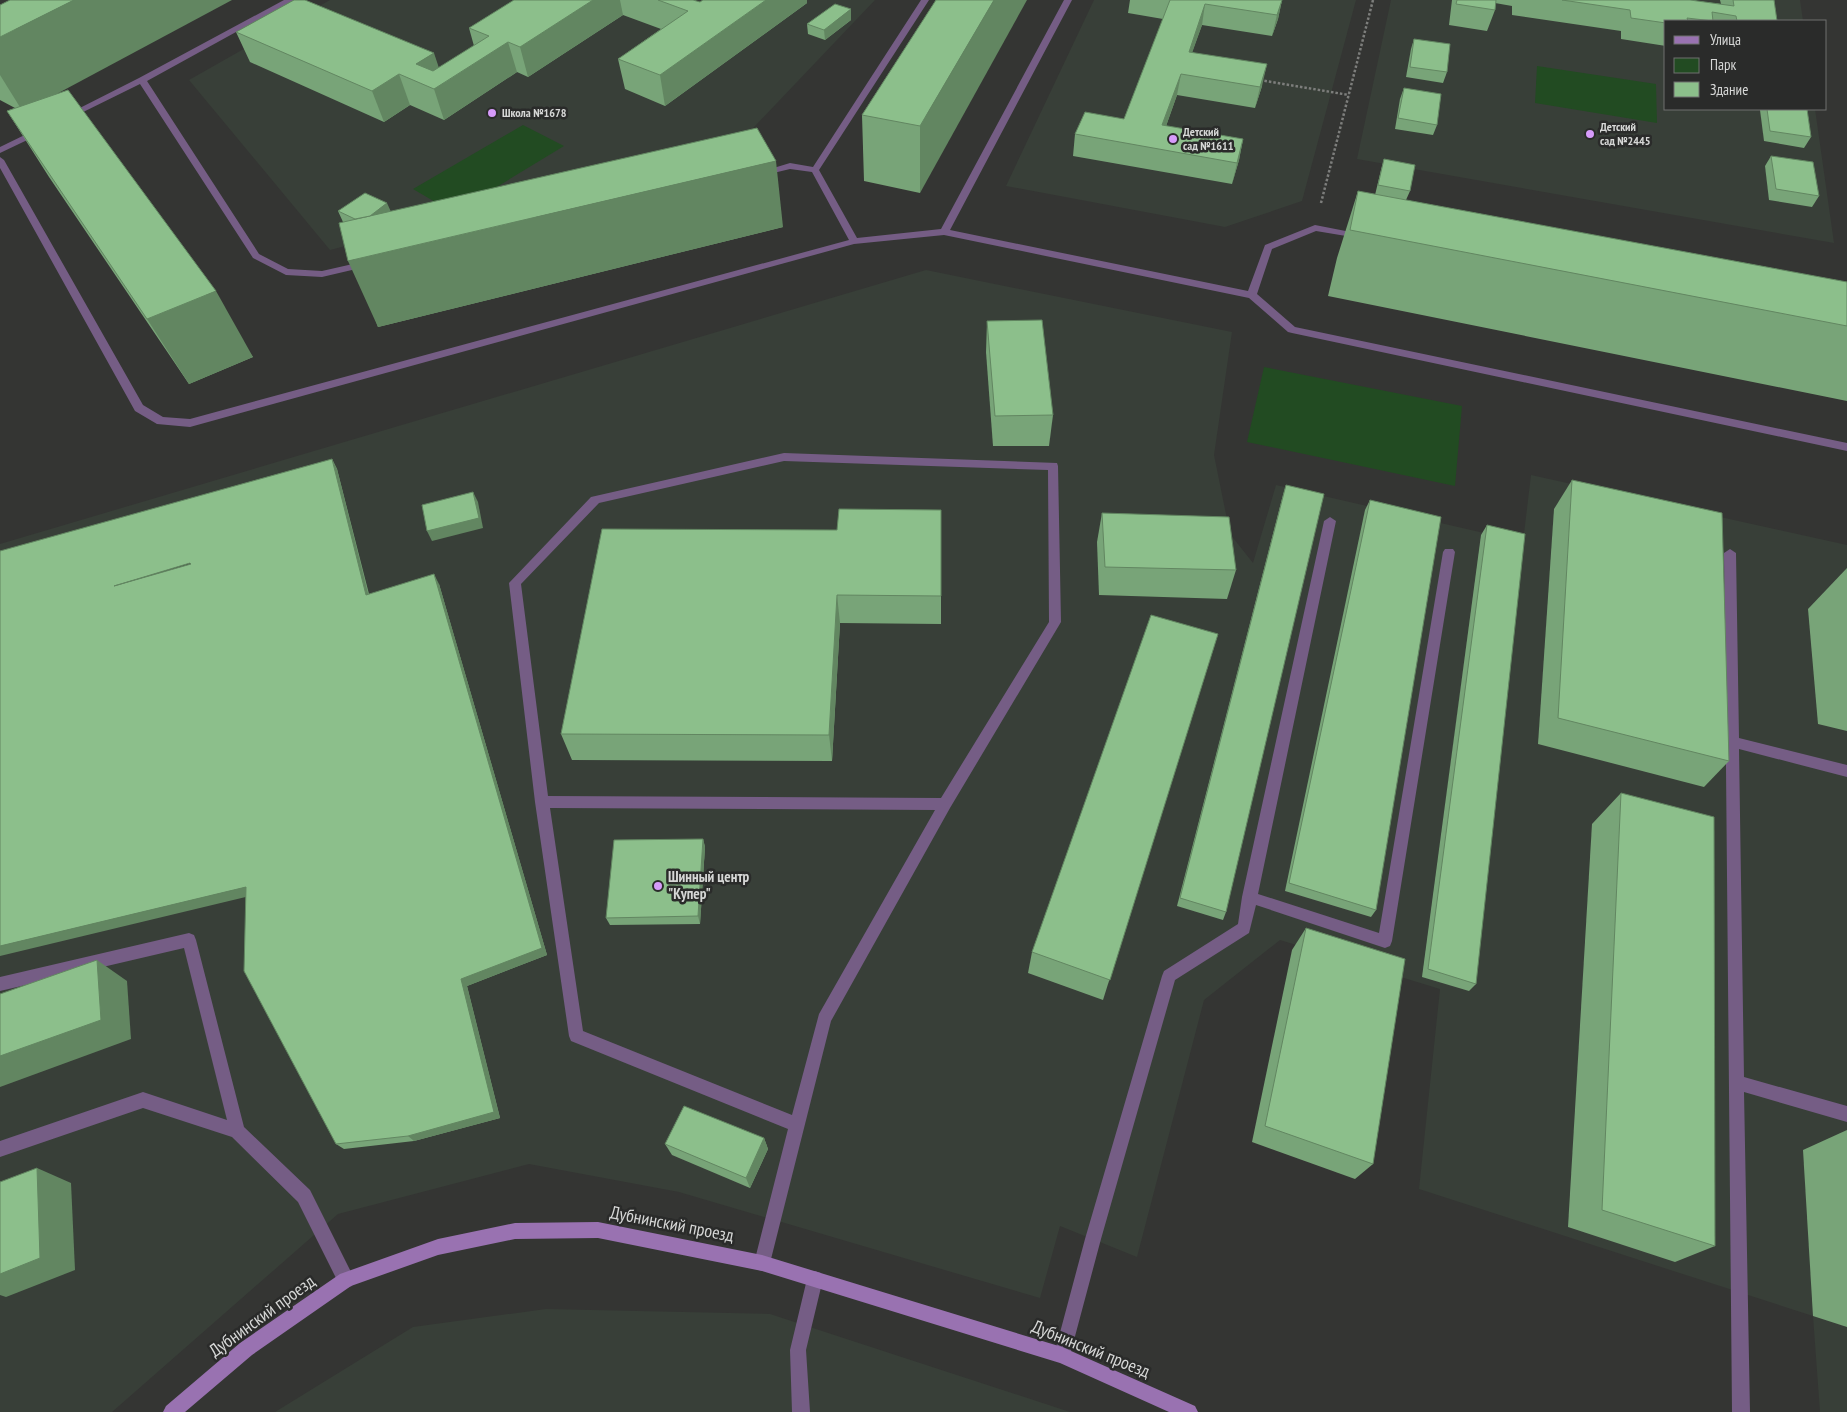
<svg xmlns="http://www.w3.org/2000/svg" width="1847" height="1412" font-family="'PT Sans Narrow',sans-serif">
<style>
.built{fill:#383f38}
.green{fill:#224b22}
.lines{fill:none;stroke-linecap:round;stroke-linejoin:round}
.path{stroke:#7d7e7c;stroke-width:2.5;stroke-dasharray:2.5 2;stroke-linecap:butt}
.lane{fill:#755d85;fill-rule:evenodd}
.secondary{fill:#9972b1;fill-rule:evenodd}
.wall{fill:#78a478}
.shaded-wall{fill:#628661}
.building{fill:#8cbf8b;stroke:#628661;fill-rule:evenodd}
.poi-dot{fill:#d69bfa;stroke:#2a2b2a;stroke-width:2}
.labels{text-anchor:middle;stroke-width:5;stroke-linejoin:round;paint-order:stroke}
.far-poi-label{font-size:12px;font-weight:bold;fill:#d6d7d6;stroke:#2a2b2a;text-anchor:start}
.poi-label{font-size:15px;font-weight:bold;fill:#d6d7d6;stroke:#2a2b2a;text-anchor:start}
.near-street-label{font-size:18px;fill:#d6d7d6;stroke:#2a2b2a}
</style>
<rect width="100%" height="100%" fill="#343533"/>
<g class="built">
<polygon points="330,0 875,0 736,146 330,250 189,80"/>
<polygon points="1094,0 1356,0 1302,201 1225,227 1006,186"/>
<polygon points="1391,0 1800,0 1803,21 1666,21 1666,109 1815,109 1834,243 1357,159"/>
<polygon points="926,270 1232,332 1214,455 1230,534 1253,563 1276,485 1523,542 1531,475 1847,545 1847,1412 1820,1412 1813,1316 1419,1189 1440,989 1280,940 1204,1000 1137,1257 1060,1226 1040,1298 679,1192 529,1164 338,1214 112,1412 0,1412 0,544"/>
<polygon points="546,1309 770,1314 1070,1412 275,1412 413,1327"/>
</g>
<g class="green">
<polygon points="1537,66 1656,84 1657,123 1535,103"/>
<polygon points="523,125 564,146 454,213 413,189"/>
<polygon points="1264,367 1462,406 1455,486 1247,442"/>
</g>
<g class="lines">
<g class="path">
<polyline points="1260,80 1349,95"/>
<polyline points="1321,203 1373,0"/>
</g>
<g class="lane">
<polygon points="284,0 294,0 147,81 259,254 288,269 322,271 366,261 371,264 369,266 322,277 286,275 253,258 140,84 71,118 64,116 139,78"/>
<polygon points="921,0 929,0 819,170 857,238 941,229 1064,0 1072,0 950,230 1248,291 1265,245 1315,225 1361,234 1366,237 1364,239 1316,231 1272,249 1257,294 1295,327 1847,443 1847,451 1292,333 1288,332 1249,298 944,235 854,244 190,427 157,424 135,411 0,168 0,157 4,160 143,405 163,417 190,419 849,240 812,172 790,169 761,176 757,173 790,163 813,167"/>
<polygon points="39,128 43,131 42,133 0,153 0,147"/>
<path d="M784,453l273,10 1,3 3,156 -111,186 -119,213 -61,242 -2,6 -6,2 -6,-2 -2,-6 34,-134 -217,-88 -2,-5 -34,-234 -26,-219 82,-86zM784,461l264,9 1,152 -108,176 -393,-2 -27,-212 78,-81zM550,808l385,2 -116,204 -27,101 -209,-84z"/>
<polygon points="1330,517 1336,521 1258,894 1379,933 1443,552 1445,549 1453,549 1455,552 1392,941 1390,946 1385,948 1256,905 1249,933 1175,980 1101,1239 1070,1355 1068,1361 1062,1363 1056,1361 1054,1355 1085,1239 1162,976 1164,971 1238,924 1242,897 1324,521"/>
<polygon points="1730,549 1736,553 1739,738 1847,765 1847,777 1739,749 1744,1077 1847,1106 1847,1122 1744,1092 1750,1412 1732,1412 1724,553"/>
<polygon points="189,933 194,935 196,940 244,1127 310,1190 352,1274 354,1280 352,1286 346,1288 340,1286 298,1202 232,1137 143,1108 0,1157 0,1141 143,1092 227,1120 184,948 0,991 0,977"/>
<polygon points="815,1271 821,1273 823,1279 806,1350 810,1412 792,1412 790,1350 807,1279 809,1273"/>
</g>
<polygon class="secondary" points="598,1222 762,1255 1062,1347 1195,1406 1198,1412 1169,1412 1060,1363 762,1271 598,1238 515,1239 438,1255 351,1286 252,1355 185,1412 163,1412 166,1406 240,1343 340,1274 438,1239 515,1223"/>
</g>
<g class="wall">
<polygon points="514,0 693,0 700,2 703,0 807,0 807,3 665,106 625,89 618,59 661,29 623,15 528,77 517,72 444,120 410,105 384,122 250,62 236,32 439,68 474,46 469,28"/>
<polygon points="936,0 920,193 864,181 862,115"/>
<polygon points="1130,0 1282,0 1278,19 1272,36 1202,25 1192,52 1262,86 1255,108 1177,95 1166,126 1243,139 1239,160 1232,184 1073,156 1075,134 1124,119 1163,19 1128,13"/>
<polygon points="1452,0 1690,0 1721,4 1720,0 1774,0 1777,21 1666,21 1666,46 1621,39 1621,31 1512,15 1512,6 1495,3 1495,10 1487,31 1449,25"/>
<polygon points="0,5 55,95 253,357 189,384 49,177 7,111 15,108 0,100"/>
<polygon points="851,20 825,40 808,34 807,24"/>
<polygon points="1414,39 1447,72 1443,83 1406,77 1411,49"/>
<polygon points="1404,88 1437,125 1433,135 1395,129 1400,99"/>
<polygon points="1761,109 1807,109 1811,137 1804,148 1764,141 1760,110"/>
<polygon points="1771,156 1819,196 1812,207 1769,200 1765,166"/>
<polygon points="1384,159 1410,191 1406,200 1847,282 1847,401 1328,296 1337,258 1358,191 1375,195 1381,170"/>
<polygon points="338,211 391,211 783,227 378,327 343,222"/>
<polygon points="987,321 1053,415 1049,446 993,446 986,352"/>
<polygon points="332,459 337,469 369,594 439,584 547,955 467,986 500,1118 414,1141 344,1149 336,1144"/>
<polygon points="1572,480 1729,761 1704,787 1538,744 1554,509"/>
<polygon points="1286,485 1226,912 1223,920 1177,906 1283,495"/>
<polygon points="1370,500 1376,910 1371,917 1285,891 1365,510"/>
<polygon points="1102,513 1236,570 1227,599 1099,595 1097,542"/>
<polygon points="1487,525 1476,984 1469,991 1422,977 1481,535"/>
<polygon points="602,529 941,596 941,624 840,623 832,761 572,760 561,734"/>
<polygon points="1847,568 1847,731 1818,724 1808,609"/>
<polygon points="1218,634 1103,1000 1028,973 1032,952"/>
<polygon points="1621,793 1715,1246 1675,1262 1568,1227 1592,824"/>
<polygon points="703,839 705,847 700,924 610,925 606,918"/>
<polygon points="1306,928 1373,1164 1355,1179 1252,1142 1292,950"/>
<polygon points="1847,1130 1847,1327 1813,1316 1803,1150"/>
<polygon points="764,1138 768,1149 750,1188 672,1155 665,1144"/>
</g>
<g class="shaded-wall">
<polygon points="74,0 232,0 23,112 0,75 0,37"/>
<polygon points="593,0 620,0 623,15 528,77 520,47"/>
<polygon points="766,0 807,0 807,3 665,106 660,75"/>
<polygon points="994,0 1027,0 920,193 920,126"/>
<polygon points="1282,0 1278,19 1272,36 1277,15"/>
<polygon points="1205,4 1202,25 1185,73 1189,52"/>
<polygon points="851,9 851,20 825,40 824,30"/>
<polygon points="508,42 517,72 444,120 434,89 416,64 434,53 444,83"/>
<polygon points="1267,64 1262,86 1255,108 1260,87"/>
<polygon points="399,74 410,105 384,122 372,91"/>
<polygon points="1181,74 1177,95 1159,146 1162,125"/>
<polygon points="1243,139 1239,160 1232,184 1237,163"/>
<polygon points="776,161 783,227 378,327 348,261"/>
<polygon points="387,203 392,214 361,222"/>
<polygon points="216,291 253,357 189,384 147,319"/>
<polygon points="332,459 337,469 371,605 366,595"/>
<polygon points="473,492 478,502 483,528 432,541 427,531"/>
<polygon points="434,574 439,584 547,955 467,986 500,1118 414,1141 408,1136 461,979"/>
<polygon points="837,595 840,623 832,761 829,735"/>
<polygon points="703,839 705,847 700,924 698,916"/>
<polygon points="246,887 254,895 0,956 0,946"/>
<polygon points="97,960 127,981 131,1039 0,1087 0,1056"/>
<polygon points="764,1138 768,1149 750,1188 746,1178"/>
<polygon points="37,1168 71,1183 75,1270 6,1297 0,1295 0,1274"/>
</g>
<g class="building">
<polygon points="10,0 74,0 0,37 0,5"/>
<polygon points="294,0 305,0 434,53 416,64 433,71 489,36 469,28 514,0 593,0 520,47 508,42 434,89 399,74 372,91 236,32"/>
<polygon points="658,0 693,0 700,2 703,0 766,0 660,75 618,59 688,11"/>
<polygon points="936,0 994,0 920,126 862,115"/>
<polygon points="1170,0 1282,0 1277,15 1205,4 1189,52 1267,64 1260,87 1181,74 1162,125 1243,139 1237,163 1075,134 1085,112 1124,119"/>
<polygon points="1457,0 1496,0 1495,10 1456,4"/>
<polygon points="1562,0 1690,0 1734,6 1733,0 1774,0 1777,21 1737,21 1736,16 1712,12 1713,21 1687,18 1688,21 1666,21 1666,23 1631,18 1630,10"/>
<polygon points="835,4 851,9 824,30 807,24"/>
<polygon points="1414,39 1450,44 1447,72 1410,67"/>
<polygon points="1404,88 1441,94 1437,125 1398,118"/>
<polygon points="68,90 216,291 147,319 7,111"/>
<polygon points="1767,109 1807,109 1811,137 1770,131"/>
<polygon points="757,128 776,161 348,261 339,223"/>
<polygon points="1771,156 1813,162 1819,196 1776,189"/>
<polygon points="1384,159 1415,165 1410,191 1378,185"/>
<polygon points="1358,191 1847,282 1847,326 1350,230"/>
<polygon points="365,193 387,203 370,216 355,219 338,211"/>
<polygon points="1042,320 1053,415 995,416 987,321"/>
<path d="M332,459l34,136 68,-21 108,374 -81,31 33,133 -86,24 -72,8 -92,-173 2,-84 -246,59v-395zM190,563l1,1 -77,22z"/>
<polygon points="1572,480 1722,513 1729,761 1558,718"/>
<polygon points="1286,485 1324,494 1226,912 1180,898"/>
<polygon points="473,492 479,518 427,531 422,505"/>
<polygon points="1370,500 1441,517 1376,910 1289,883"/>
<polygon points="839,509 941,510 941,596 837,595 829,735 561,734 602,529 837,530"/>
<polygon points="1102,513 1229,517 1236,570 1105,567"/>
<polygon points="1487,525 1525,534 1476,984 1428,969"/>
<polygon points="1151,615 1218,634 1110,980 1032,952"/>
<polygon points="1621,793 1714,817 1715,1246 1602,1210"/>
<polygon points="703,839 698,916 606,918 614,840"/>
<polygon points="1306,928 1405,959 1373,1164 1265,1126"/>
<polygon points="97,960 101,1020 0,1056 0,994"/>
<polygon points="684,1106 764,1138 746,1178 665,1144"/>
<polygon points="37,1168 40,1258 0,1274 0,1182"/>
</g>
<g class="poi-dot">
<circle cx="492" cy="113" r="5"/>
<circle cx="1590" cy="134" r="5"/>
<circle cx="1173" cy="139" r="5"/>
<circle cx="658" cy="886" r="5"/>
</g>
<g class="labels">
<g class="far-poi-label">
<text x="502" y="117">Школа №1678</text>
<text x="1600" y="131">Детский<tspan x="1600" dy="14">сад №2445</tspan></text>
<text x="1183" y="136">Детский<tspan x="1183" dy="14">сад №1611</tspan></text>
</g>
<g class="poi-label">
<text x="668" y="882">Шинный центр<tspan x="668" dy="17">"Купер"</tspan></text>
</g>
<g class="near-street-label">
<text transform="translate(672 1224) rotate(11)" y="6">Дубнинский проезд</text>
<text transform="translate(262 1316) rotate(-36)" y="6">Дубнинский проезд</text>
<text transform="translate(1091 1349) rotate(22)" y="6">Дубнинский проезд</text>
</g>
</g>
<rect x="1664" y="20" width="162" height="90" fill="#2a2b2a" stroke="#6f706f"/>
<rect x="1674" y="36" width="25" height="8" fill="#9972b1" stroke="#6f706f"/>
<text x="1710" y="45" font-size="15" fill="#d6d7d6">Улица</text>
<rect x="1674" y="58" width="25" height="15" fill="#224b22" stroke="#6f706f"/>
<text x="1710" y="70" font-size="15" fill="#d6d7d6">Парк</text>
<rect x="1674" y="82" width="25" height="15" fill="#8cbf8b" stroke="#6f706f"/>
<text x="1710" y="95" font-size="15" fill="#d6d7d6">Здание</text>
</svg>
